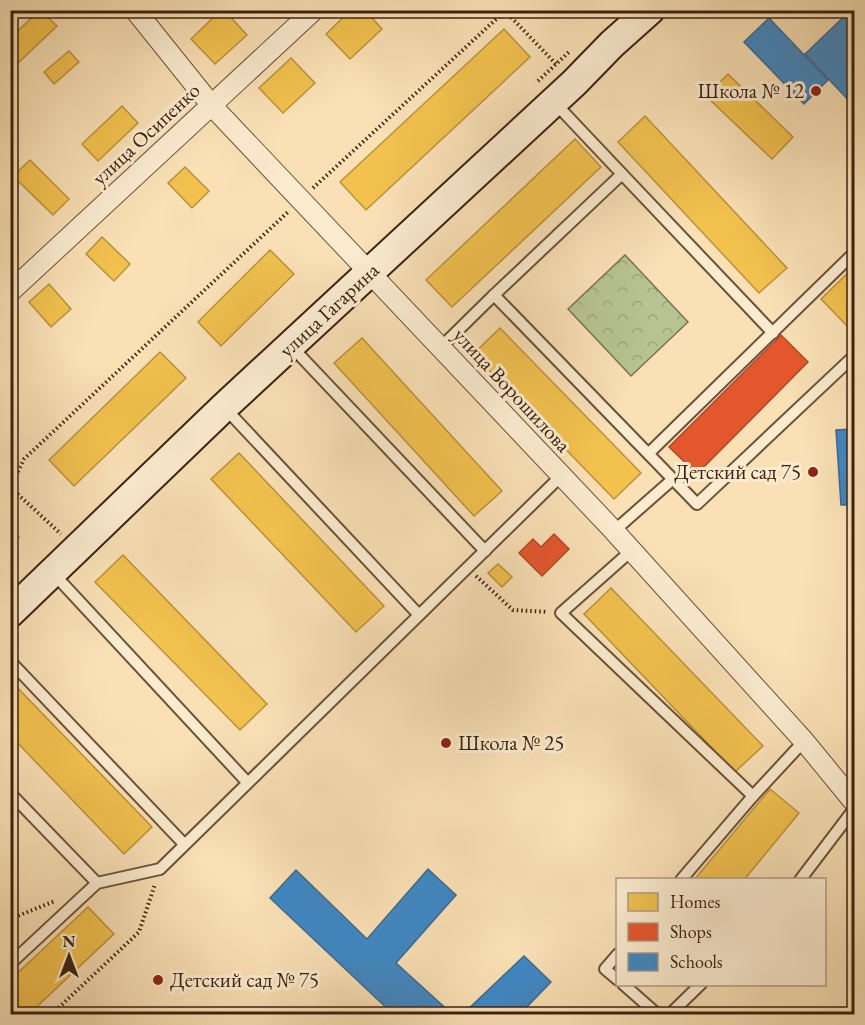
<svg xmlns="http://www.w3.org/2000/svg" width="865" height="1025" font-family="'EB Garamond',serif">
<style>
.park{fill:url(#park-crowns);stroke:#7a7251;stroke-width:1.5}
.homes{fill:#f2c14e;stroke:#bb913b;stroke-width:1.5}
.shops{fill:#e4572e;stroke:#b24725;stroke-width:1.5}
.schools{fill:#3f88c5;stroke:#3e698f;stroke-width:1.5}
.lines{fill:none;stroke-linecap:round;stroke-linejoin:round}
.service-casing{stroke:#6b5139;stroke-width:14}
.minor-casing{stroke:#6b5139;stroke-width:22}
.secondary-casing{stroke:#3c2110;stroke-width:32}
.path{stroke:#3c2110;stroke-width:4;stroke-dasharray:1.5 3;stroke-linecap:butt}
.service{stroke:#fbebcf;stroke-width:10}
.minor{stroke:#fbebcf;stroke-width:20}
.secondary{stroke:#fbebcf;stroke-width:28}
.poi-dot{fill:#8f2418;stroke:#fbebcf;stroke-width:2}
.labels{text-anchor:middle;stroke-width:6;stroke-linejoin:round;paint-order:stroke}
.poi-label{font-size:21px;fill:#3c2110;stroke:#fbebcf;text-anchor:end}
.street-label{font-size:21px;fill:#3c2110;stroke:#fbebcf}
</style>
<defs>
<pattern id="park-crowns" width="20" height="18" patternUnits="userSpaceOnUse" patternTransform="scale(1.5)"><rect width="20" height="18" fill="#b7c392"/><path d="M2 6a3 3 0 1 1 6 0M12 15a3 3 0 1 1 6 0" fill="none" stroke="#9ea77d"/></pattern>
</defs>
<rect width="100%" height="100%" fill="#f9e0b5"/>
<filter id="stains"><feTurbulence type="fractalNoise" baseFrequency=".00333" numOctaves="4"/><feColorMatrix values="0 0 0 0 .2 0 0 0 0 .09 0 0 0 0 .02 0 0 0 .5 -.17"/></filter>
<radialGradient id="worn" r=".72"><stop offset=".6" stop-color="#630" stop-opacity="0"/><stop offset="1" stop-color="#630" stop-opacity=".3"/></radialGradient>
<polygon class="park" points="625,255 688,322 631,376 568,309"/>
<g class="homes">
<polygon points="40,10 57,26 17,64 10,58 10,38"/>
<polygon points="221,10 224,10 247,35 215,64 191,39"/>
<polygon points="351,10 365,10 382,29 350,59 326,34"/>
<polygon points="504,29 530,57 366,210 340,182"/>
<polygon points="69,51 79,62 54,84 44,72"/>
<polygon points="291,58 315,83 283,113 259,88"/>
<polygon points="728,74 793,137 772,159 706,96"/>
<polygon points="122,106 138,123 98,161 82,144"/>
<polygon points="645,116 787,268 759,293 618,142"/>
<polygon points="575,139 601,167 452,307 426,280"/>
<polygon points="30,160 69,199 53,215 13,176"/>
<polygon points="185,167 209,191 192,208 168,183"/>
<polygon points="102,237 130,264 114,281 86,254"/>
<polygon points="270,250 294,274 221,346 198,322"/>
<polygon points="854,267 854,319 847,326 821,299"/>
<polygon points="49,284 71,309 51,327 29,302"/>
<polygon points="500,328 641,473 614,499 473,354"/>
<polygon points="362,338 502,491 474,516 334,363"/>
<polygon points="160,352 186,378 74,486 49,460"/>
<polygon points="239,453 384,606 356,632 211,479"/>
<polygon points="10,527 19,537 10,545"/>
<polygon points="123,555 267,704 240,730 95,582"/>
<polygon points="498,564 512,577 502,587 488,573"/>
<polygon points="611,588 763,746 735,772 584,614"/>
<polygon points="10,680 152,827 124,854 10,735"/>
<polygon points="770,789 799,813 744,880 694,880"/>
<polygon points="88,907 114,934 29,1014 10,1014 10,980"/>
</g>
<g class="shops">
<polygon points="781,335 808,362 697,474 669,447"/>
<polygon points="554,534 569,549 542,576 519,553 533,539 541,547"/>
</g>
<g class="schools">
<polygon points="851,10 854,10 854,106 805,54"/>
<polygon points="769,18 828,80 804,104 744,42"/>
<polygon points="854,429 854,505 841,505 836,430"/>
<polygon points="428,869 456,895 396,963 452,1014 393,1014 270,898 296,870 367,939"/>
<polygon points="524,956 551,982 520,1014 463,1014"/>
</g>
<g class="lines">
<g class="service-casing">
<g id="service">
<polyline points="622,174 773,333"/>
<polyline points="494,295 622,174 554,102"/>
<polyline points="291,346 485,551"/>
<polyline points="440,348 494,295 697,504 854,356"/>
<polyline points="224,407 419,615"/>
<polyline points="649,453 854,253"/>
<polyline points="614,531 673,479"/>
<polyline points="631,551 561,613 753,796"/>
<polyline points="53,573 247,782"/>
<polyline points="10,661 184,844"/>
<polyline points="10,793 97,883"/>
<polyline points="681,880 753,796 804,741"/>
<polyline points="800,880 854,809"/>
<polyline points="618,954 605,969 618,980"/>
<polyline points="10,964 97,883 160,869 560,477"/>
<polyline points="623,984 657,1014"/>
<polyline points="670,1014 701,984"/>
</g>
</g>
<g class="minor-casing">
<g id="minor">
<polyline points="135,10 212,106 614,531 804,741 854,802"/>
<polyline points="10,292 314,10"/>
</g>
</g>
<g class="secondary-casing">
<polyline id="secondary" points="10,613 224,407 574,83 612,44 650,10"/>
</g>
<g class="path">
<polyline points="538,81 570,51"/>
<polyline points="313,188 505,11 557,65"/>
<polyline points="10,488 24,459 288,212"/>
<polyline points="11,488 61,534"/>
<polyline points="476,576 513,610 548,612"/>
<polyline points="10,644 19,635"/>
<polyline points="10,919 55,901"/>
<polyline points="52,1014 139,932 155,884"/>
</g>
<use href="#service" class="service"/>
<use href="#minor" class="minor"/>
<use href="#secondary" class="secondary"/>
</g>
<g class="poi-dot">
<circle cx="816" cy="91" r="6"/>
<circle cx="813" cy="472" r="6"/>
<circle cx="446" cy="743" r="6"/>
<circle cx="158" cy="980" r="6"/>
</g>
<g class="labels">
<g class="poi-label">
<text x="804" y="98">Школа № 12</text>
<text x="801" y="479">Детский сад 75</text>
<text x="458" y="750" text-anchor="start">Школа № 25</text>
<text x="170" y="987" text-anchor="start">Детский сад № 75</text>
</g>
<g class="street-label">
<text transform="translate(146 134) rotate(-43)" y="7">улица Осипенко</text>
<text transform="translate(329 310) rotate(-43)" y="7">улица Гагарина</text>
<text transform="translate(512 390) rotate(47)" y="7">улица Ворошилова</text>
</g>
</g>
<rect width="865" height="1025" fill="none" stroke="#f9e0b5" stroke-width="36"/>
<rect x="12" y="12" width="841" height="1001" fill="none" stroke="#3c2110" stroke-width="3"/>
<rect x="18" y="18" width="829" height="989" fill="none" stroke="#3c2110" stroke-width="1.5"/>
<rect x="616" y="878" width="210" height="108" fill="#fbebcf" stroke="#af9a83" stroke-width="1.5"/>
<rect x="628" y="893" width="30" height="18" fill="#f2c14e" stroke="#af9a83" stroke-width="1.5"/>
<text x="670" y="908" font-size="18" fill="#3c2110">Homes</text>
<rect x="628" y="923" width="30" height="18" fill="#e4572e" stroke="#af9a83" stroke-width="1.5"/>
<text x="670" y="938" font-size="18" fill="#3c2110">Shops</text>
<rect x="628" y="953" width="30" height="18" fill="#3f88c5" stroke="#af9a83" stroke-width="1.5"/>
<text x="670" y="968" font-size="18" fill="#3c2110">Schools</text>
<g transform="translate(69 956)" stroke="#fbebcf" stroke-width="4.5" paint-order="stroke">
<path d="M0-4.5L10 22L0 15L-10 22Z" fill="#3c2110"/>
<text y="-9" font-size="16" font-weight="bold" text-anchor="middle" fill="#3c2110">N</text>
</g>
<rect width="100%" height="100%" filter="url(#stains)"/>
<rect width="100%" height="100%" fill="url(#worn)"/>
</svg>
